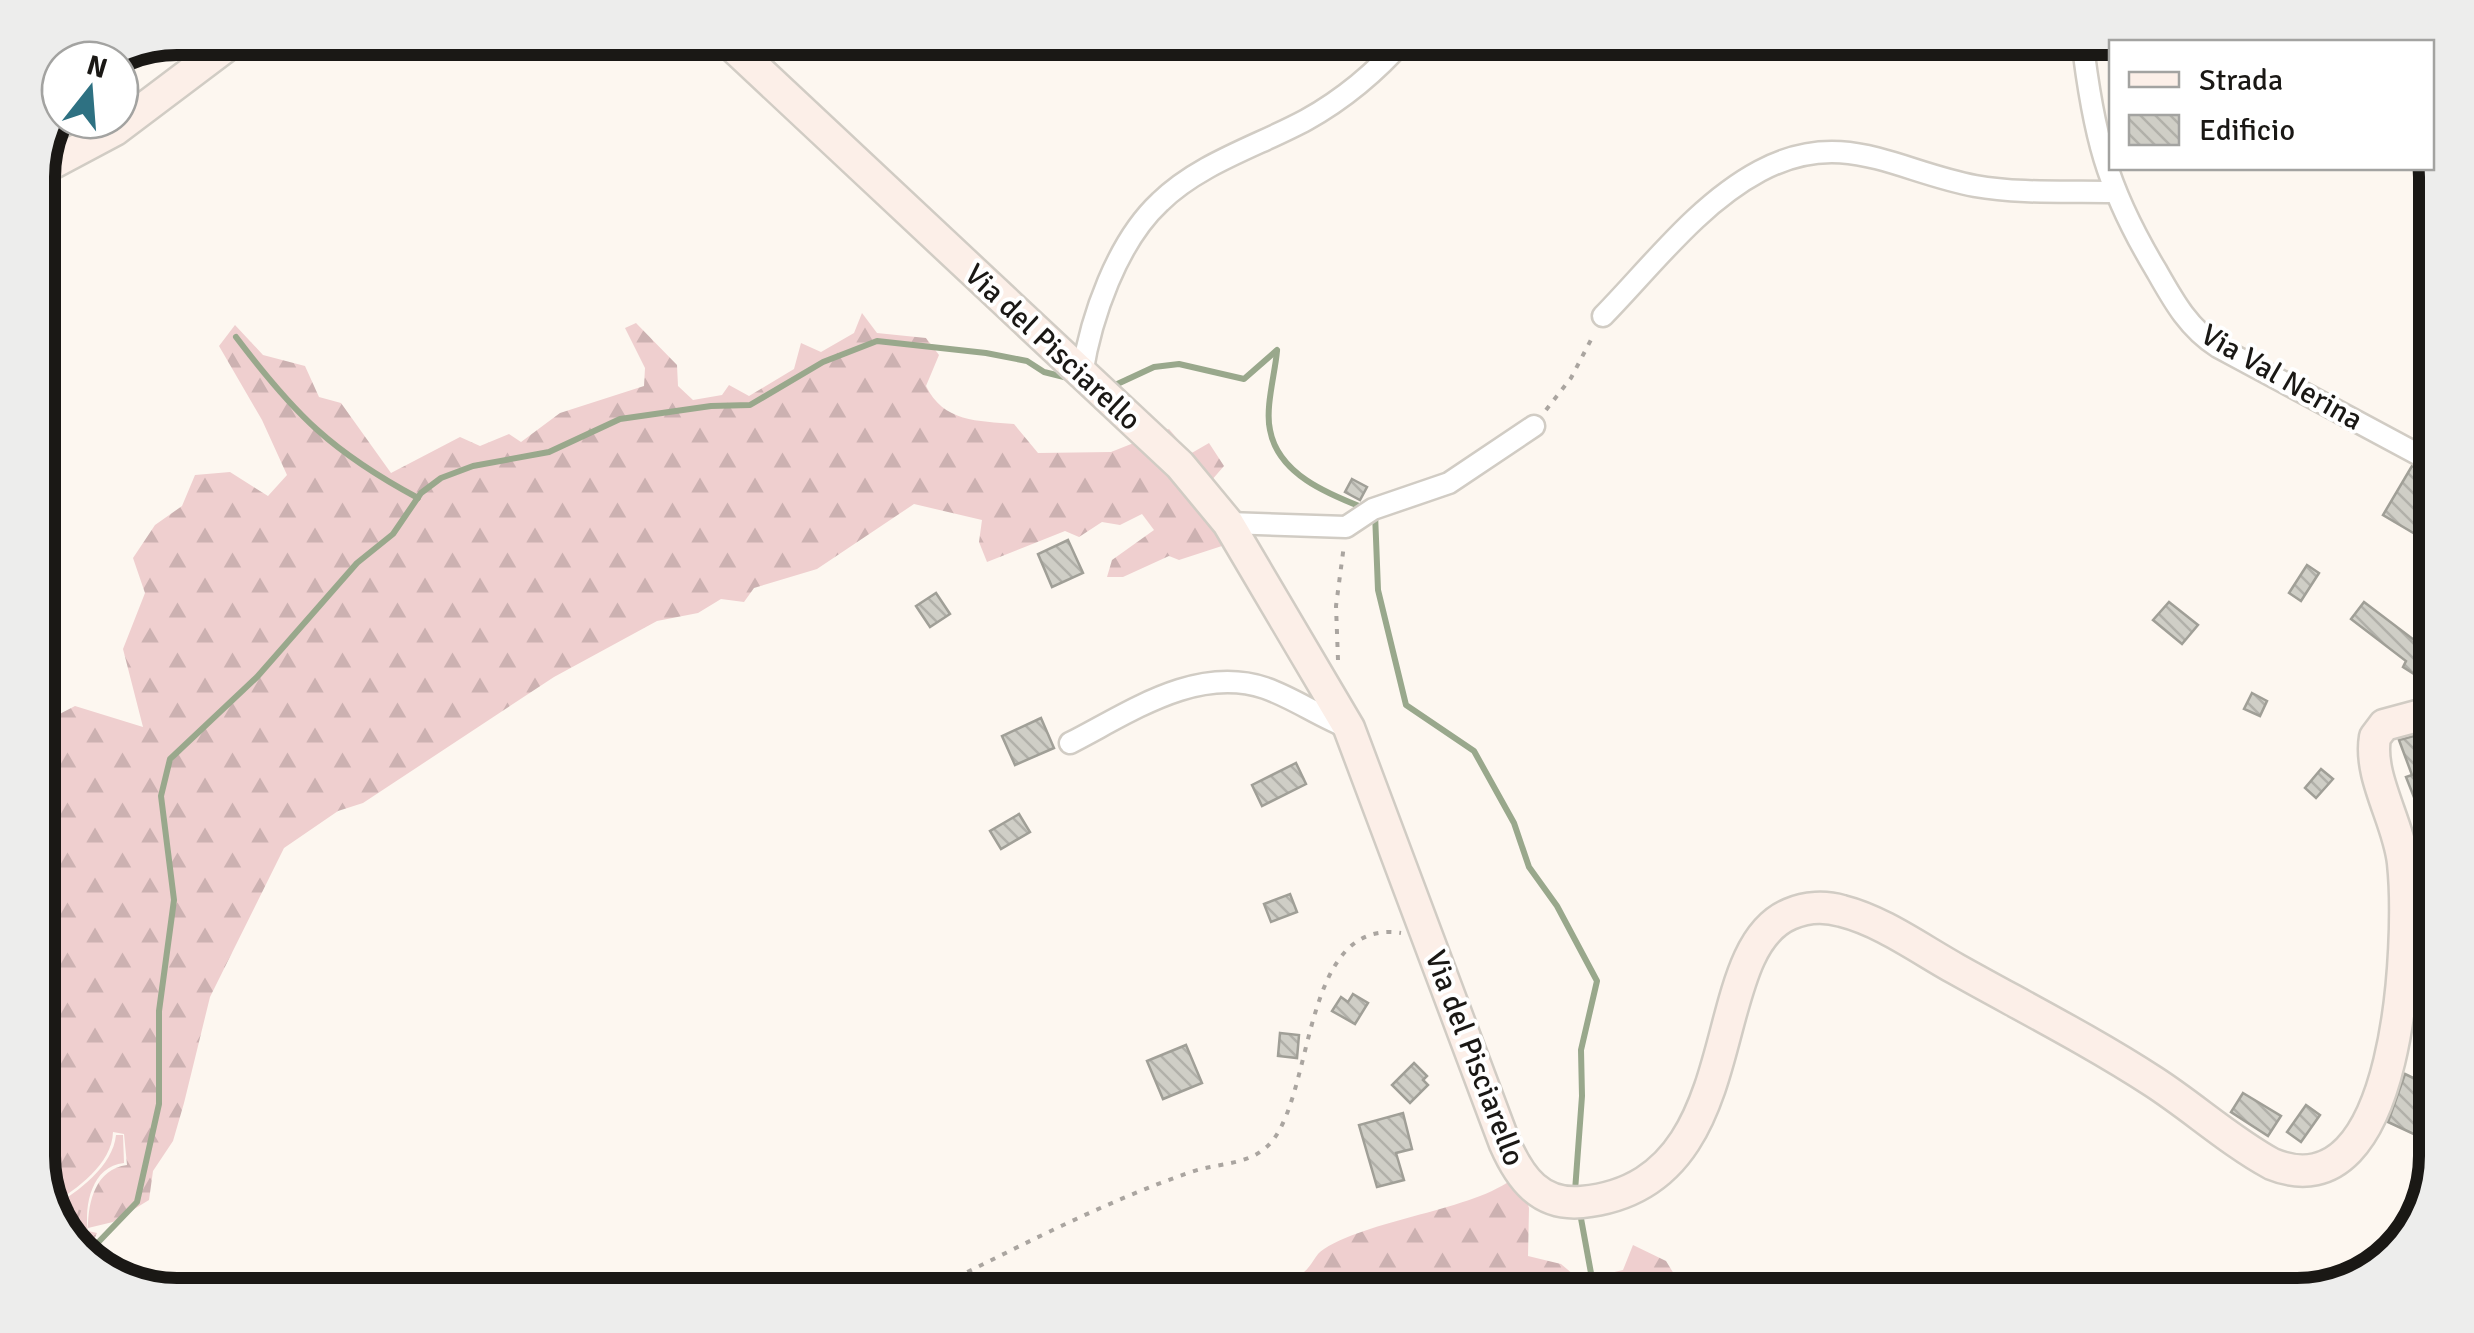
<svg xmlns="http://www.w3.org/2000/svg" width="2474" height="1333" font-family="Signika,sans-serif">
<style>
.grass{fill:url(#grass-tufts)}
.forest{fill:url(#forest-firs)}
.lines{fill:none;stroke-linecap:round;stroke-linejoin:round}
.stream{stroke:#99a88c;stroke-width:6}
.building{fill:url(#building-back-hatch);stroke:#a09f97;stroke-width:2.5}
.street-casing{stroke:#d1ccc4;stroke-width:25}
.secondary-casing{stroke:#d1ccc4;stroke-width:35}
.path{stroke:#aaa5a0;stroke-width:4;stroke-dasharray:5 8;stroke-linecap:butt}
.street{stroke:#fff;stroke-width:20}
.secondary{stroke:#fcefe8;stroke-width:30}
.labels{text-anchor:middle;stroke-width:8;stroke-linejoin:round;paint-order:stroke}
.street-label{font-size:30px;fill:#1a1815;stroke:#fff}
.rim{fill:none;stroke:#1a1815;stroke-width:12}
</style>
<defs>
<pattern id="grass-tufts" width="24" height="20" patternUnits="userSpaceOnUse" patternTransform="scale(2.5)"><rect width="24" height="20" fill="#efcfcf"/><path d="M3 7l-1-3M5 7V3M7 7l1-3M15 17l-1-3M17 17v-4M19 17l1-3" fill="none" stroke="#ccb1b1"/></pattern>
<pattern id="forest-firs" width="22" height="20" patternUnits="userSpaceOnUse" patternTransform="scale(2.5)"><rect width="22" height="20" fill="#efcfcf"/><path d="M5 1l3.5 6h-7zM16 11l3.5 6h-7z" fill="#ccb1b1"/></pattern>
<pattern id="building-back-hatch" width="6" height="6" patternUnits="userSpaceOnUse" patternTransform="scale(2.5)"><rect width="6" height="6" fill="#cfcec6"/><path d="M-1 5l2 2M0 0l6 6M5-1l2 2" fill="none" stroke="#b1b0a9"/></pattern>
</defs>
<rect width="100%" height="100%" fill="#fdf7f0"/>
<path class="grass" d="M116,1135h7l1,28c-32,3 -40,42 -36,68l9,2 -10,23 -26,-22 -9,-27c26,-15 61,-41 64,-72z"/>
<g class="forest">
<path d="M862,313l15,20 49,5 13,17 -13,31c17,36 52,35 88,38l24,29 73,-1 58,-23 21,25 19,-11 15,23 -13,15 14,64 -46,15 -10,-4 -46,21h-16l5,-17 42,-30 -12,-16 -22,11 -18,-3 -23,15 -14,-6 -78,31 -8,-20 3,-22 -68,-16 -97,65 -63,19 -10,14 -23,-3 -23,14 -41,8 -103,56 -191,126 -25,8 -54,37 -74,149 -26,106 -11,38 -20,30 -4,29 -36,22 -25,6c0,-27 8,-59 39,-63l-3,-31 -11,-2c-1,32 -36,57 -62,73l-13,-40v-446l8,2 29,-15 68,21 -20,-78 22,-56 -12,-35 22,-33 27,-19 13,-31 35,-3 38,24 19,-21 -25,-55 -43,-74 16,-21 28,30 42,11 14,31 22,6 50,70 69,-36 20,9 29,-12 12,8 39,-29 84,-27 1,-18 -20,-40 11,-5 41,42 1,21 15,14 29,-5 7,-10 20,11 45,-27 7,-26 20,9 33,-19z"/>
<path d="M1518,1174l11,34 -1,48 33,8 19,16 43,-10 10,-25 33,16 21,34h-413c5,-12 19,-16 30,-23 8,-6 11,-18 20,-23 51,-32 159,-40 194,-75z"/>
</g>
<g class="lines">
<g class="stream">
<path d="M236,337c59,78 96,115 182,161"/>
<path d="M1277,351c-2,23 -12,57 -7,79 8,44 58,64 94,78"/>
<polyline points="1113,386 1154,367 1179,364 1244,379 1277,350"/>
<polyline points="1375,513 1378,590 1406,705 1474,751 1514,823 1529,867 1557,906 1597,981 1581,1050 1582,1096 1575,1191"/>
<polyline points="1580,1213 1595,1295"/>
<polyline points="86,1255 137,1202 159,1104 159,1011 174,900 161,796 170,759 257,677 357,563 393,534 421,493 441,478 473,466 549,452 620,419 711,406 750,405 823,362 877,341 986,353 1027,361 1044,372 1072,379"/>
</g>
</g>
<g class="building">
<polygon points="2412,466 2436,478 2436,525 2427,541 2383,515"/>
<polygon points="1352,479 1367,487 1360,500 1345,492"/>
<polygon points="1068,540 1083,573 1052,587 1038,554"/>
<polygon points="2436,550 2436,597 2416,585"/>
<polygon points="2307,565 2319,573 2301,601 2289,593"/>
<polygon points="936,593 950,614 930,627 916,606"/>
<polygon points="2169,602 2198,625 2182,644 2153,620"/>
<polygon points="2364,602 2418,643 2423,634 2436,642 2436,688 2403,667 2406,661 2351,619"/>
<polygon points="2252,693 2267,701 2260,716 2244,709"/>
<polygon points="1041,718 1054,748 1015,765 1002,736"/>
<polygon points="2436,730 2436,798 2417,805 2406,777 2412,775 2399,740"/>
<polygon points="1296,763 1306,784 1262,806 1252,785"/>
<polygon points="2321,769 2333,779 2316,798 2305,788"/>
<polygon points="1019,814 1030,832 1001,849 990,831"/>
<polygon points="2420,836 2436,837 2436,890 2423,889"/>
<polygon points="1290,894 1297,912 1271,922 1264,904"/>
<polygon points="1353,994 1368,1003 1355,1024 1332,1011 1341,997 1348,1002"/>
<polygon points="1280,1033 1299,1035 1297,1058 1278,1056"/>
<polygon points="1186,1045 1202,1083 1163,1099 1147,1061"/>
<polygon points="1414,1063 1427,1076 1423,1080 1428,1085 1410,1103 1392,1085"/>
<polygon points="2405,1074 2436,1089 2418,1136 2388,1122"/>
<polygon points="2243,1093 2281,1116 2268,1136 2231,1112"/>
<polygon points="2306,1105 2320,1115 2301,1142 2287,1132"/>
<polygon points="1403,1113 1412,1149 1396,1153 1404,1180 1377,1187 1359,1125"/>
</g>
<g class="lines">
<g class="street-casing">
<g id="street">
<path d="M2082,38c11,95 24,149 74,232 17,30 32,58 62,77l218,117"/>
<path d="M1603,316c48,-49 95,-112 157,-145 82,-44 136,0 215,15 44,8 93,5 138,6"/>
<path d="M1082,374c9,-57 35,-132 78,-172 40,-39 98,-56 146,-82 38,-21 71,-49 100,-82"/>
<polyline points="1228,523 1346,527 1373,509 1449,483 1534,426"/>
<path d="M1070,743c59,-30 126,-78 195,-55 29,10 55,29 84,40"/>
</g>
</g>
<g class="secondary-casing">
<g id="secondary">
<path d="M724,38l456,427 48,58 121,205 156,416c15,34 35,62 77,58 173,-17 117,-250 208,-288 16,-7 35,-8 52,-3 40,10 78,38 114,58 66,37 135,72 198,113 40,26 76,59 118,82 130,53 139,-226 131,-301 -4,-41 -35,-86 -28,-126l9,-12 52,-14"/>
<polyline points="38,171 115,130 237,38"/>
</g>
</g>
<g class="path">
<polyline points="1546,410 1571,378 1594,334"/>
<polyline points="1338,660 1336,606 1344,545"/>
<path d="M921,1295c88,-43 177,-91 270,-123 29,-10 62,-6 82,-32 42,-55 30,-222 128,-207"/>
</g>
<use href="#street" class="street"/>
<use href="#secondary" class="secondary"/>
</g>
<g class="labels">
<g class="street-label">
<text transform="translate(1053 347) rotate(43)" y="10">Via del Pisciarello</text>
<text transform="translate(2282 377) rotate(30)" y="10">Via Val Nerina</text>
<text transform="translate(1475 1058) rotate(69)" y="10">Via del Pisciarello</text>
</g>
</g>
<path d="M0 0H2474V1333H0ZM177 55H2297A122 122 0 0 1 2419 177V1156A122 122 0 0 1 2297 1278H177A122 122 0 0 1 55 1156V177A122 122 0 0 1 177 55Z" fill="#ededec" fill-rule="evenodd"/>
<path class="rim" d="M177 55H2297A122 122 0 0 1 2419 177V1156A122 122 0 0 1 2297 1278H177A122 122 0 0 1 55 1156V177A122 122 0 0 1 177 55Z"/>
<rect x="2109" y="40" width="325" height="130" fill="#ffffff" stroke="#a3a3a1" stroke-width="2.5"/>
<rect x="2129" y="72" width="50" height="15" fill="#fcefe8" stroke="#a3a3a1" stroke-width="2.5"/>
<text x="2199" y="90" font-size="30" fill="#1a1815">Strada</text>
<rect x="2129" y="115" width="50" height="30" fill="url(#building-back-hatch)" stroke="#a3a3a1" stroke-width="2.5"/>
<text x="2199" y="140" font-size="30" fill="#1a1815">Edificio</text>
<g transform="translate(90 90) rotate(17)"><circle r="48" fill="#ffffff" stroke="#a3a3a1" stroke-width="2.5"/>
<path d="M0-8L18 38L0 25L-18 38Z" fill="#2e7182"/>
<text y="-15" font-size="28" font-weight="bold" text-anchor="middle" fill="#1a1815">N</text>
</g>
</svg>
